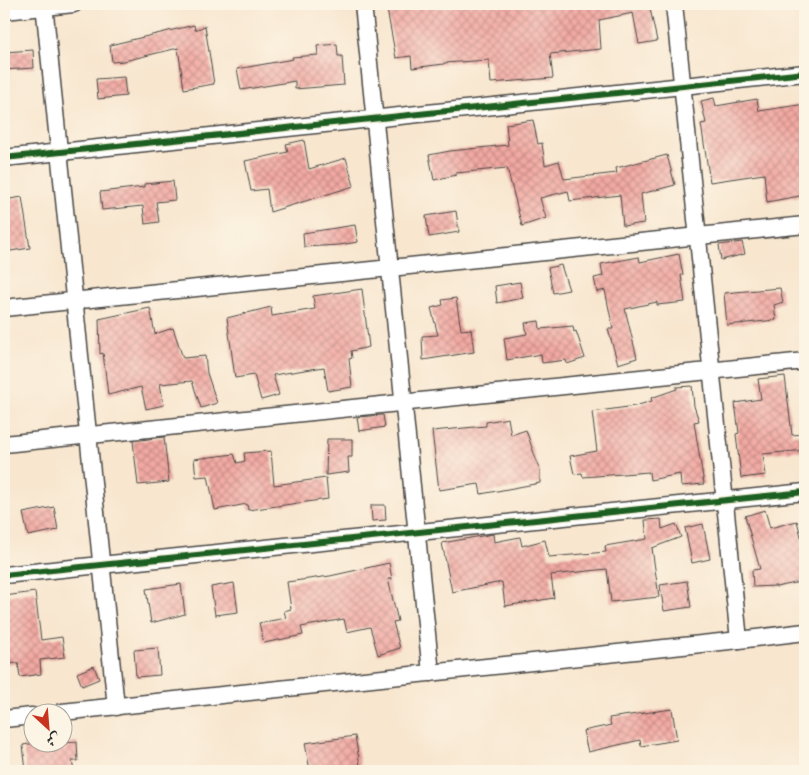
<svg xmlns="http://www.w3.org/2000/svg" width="809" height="775" font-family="'Gentium Book Plus',Amiri,serif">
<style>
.building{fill:url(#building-cross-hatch)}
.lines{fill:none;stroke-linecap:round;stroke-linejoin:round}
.street-casing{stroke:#4a4744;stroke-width:19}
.street{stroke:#fff;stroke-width:16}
.cycleway-casing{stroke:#fcf5e5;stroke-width:9}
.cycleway{stroke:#1b5e20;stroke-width:6}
</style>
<defs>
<pattern id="building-cross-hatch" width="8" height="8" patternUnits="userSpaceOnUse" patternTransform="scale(1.25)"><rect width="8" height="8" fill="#f3a9a3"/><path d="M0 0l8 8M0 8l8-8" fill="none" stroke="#c58a85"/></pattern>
</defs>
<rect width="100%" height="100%" fill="#fcf5e5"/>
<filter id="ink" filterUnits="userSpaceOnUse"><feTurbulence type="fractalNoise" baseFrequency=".02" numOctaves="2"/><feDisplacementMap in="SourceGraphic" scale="10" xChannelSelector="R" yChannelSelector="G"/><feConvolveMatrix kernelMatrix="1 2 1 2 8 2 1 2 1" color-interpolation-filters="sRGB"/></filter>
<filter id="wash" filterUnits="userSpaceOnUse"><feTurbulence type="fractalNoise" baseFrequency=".0096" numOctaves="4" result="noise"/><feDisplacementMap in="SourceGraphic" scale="20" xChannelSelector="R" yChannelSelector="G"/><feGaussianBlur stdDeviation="1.12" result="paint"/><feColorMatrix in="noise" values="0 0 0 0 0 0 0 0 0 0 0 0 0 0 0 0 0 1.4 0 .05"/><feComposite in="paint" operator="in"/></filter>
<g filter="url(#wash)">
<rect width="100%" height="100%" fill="#f8e6cf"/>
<g id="blocks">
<g class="building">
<polygon points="386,4 436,4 437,8 461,4 649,4 657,41 639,44 633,13 599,20 601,49 550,54 553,78 491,83 489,60 444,63 444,64 412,68 411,56 396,58"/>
<polygon points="194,25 195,30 205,26 214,84 184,89 178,48 124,61 112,62 110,45"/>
<polygon points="337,44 338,56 342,56 344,85 295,89 295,81 241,90 237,69 293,59 292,57 318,55 317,46"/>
<polygon points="33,50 34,68 4,70 4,52"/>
<polygon points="124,77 126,96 98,99 96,79"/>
<polygon points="714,98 716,106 757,99 759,111 805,104 805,195 767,202 764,174 710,182 701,124 706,123 701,101"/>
<polygon points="533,120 538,144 542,143 545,165 559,161 564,179 617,173 616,168 667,155 675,185 641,194 644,223 623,226 620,195 570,201 568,191 540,198 546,218 522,226 507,168 456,173 456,175 434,180 429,155 450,151 508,145 506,124"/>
<polygon points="304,140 309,169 346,158 354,186 270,212 267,189 251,191 245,161 288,152 286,144"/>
<polygon points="173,181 175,200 156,202 159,222 145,224 143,206 102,210 100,192 144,187 144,184"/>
<polygon points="22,197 30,248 4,252 4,200"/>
<polygon points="456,211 459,232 429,237 426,216"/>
<polygon points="355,225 358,242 339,245 304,247 303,233"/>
<polygon points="742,242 745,254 721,260 719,245"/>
<polygon points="679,254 683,275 681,275 685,302 657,305 657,302 625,309 637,358 618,364 608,329 613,329 605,290 597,292 594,278 603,276 601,264 639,257 640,262"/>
<polygon points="561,265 569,290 553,293 548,268"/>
<polygon points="520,282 523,298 497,303 495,286"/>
<polygon points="780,288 783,302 774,305 776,320 727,325 724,293"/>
<polygon points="362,289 369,347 351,351 352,358 349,359 352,387 328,391 324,367 273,375 279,395 261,400 254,375 235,378 227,318 271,307 272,316 315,309 313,296"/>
<polygon points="456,298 461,330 471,329 474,352 423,360 422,336 438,335 431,308 443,305 442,300"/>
<polygon points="150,308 155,334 173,328 183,358 205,356 207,373 217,403 201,408 192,381 160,384 164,405 146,409 141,387 108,395 103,353 100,354 99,319"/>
<polygon points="539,321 540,329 573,326 574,332 576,331 585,358 567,364 566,360 542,363 541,354 507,360 504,338 527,334 525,323"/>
<polygon points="785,376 792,435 805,434 805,450 763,454 766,475 741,478 736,434 739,433 735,403 761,399 758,379"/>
<polygon points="692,386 694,406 699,421 694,422 704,484 681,486 680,474 650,480 649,472 583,477 582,473 574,474 570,456 597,451 592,412 635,406 652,401 651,398 677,389 676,387"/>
<polygon points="383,415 385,427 359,431 357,417"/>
<polygon points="508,418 511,435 526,430 540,471 540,483 481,494 479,484 439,490 432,431 486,426 486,422"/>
<polygon points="164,437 169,482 138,485 133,441"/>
<polygon points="327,439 352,439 352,457 348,457 349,472 326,475"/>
<polygon points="271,451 274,485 326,478 328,499 248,510 247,504 215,510 208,476 196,477 194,459 234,454 237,463 245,461 244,453"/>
<polygon points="371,505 385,505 386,520 372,521"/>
<polygon points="54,507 58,530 28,536 23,513"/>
<polygon points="765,510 770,528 797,521 805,552 805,581 776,587 776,586 753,587 752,570 760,569 745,516"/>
<polygon points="661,519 662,529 676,524 681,537 652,548 659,597 611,602 607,569 551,575 554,598 505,606 502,582 452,592 442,543 493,534 494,542 520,537 522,546 545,540 549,557 606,552 605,546 647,539 645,520"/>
<polygon points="703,524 710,559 692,563 685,528"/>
<polygon points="389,563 392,579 388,579 398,621 393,622 400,648 378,655 370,627 347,632 344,619 301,627 303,635 264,643 259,623 286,618 284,611 291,609 287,582 330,576"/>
<polygon points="687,581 691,607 664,611 660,585"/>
<polygon points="234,583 238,612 215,615 211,587"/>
<polygon points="181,584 185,614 151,623 146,589"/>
<polygon points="35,592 41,640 62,637 65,657 40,660 41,674 20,677 18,663 4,664 4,596"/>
<polygon points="158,648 160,675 136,677 134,650"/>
<polygon points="94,666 99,679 82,686 77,673"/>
<polygon points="672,709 677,740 641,746 640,740 588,752 583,731 611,725 609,718"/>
<polygon points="355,736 361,771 310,771 305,743"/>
<polygon points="42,742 49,742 49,744 77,742 78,761 72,761 74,771 26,771 23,745"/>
</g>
</g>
</g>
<g filter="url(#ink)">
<use href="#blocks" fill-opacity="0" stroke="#4a4744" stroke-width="1"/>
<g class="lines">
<g class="street-casing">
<g id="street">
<polyline points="44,4 116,707"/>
<polyline points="363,4 431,673"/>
<polyline points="674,4 739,640"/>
<polyline points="4,11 74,4"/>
<polyline points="4,158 805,73"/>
<polyline points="4,308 805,225"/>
<polyline points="4,444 805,361"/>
<polyline points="4,575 805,492"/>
<polyline points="62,712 739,640 805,632"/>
<polyline points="4,719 32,716"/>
</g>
</g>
<use href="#street" class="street"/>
<g class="cycleway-casing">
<g id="cycleway">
<polyline points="4,158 805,73"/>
<polyline points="4,575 805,492"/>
</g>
</g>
<use href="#cycleway" class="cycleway"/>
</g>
</g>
<rect width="809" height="775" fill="none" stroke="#fcf5e5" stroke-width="20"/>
<g transform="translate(48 728) rotate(154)"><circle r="24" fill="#fcf5e5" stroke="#a8a49b"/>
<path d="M0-4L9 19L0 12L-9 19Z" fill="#c8321e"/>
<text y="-8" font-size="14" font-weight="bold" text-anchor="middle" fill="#2b2b2b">ش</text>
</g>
</svg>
